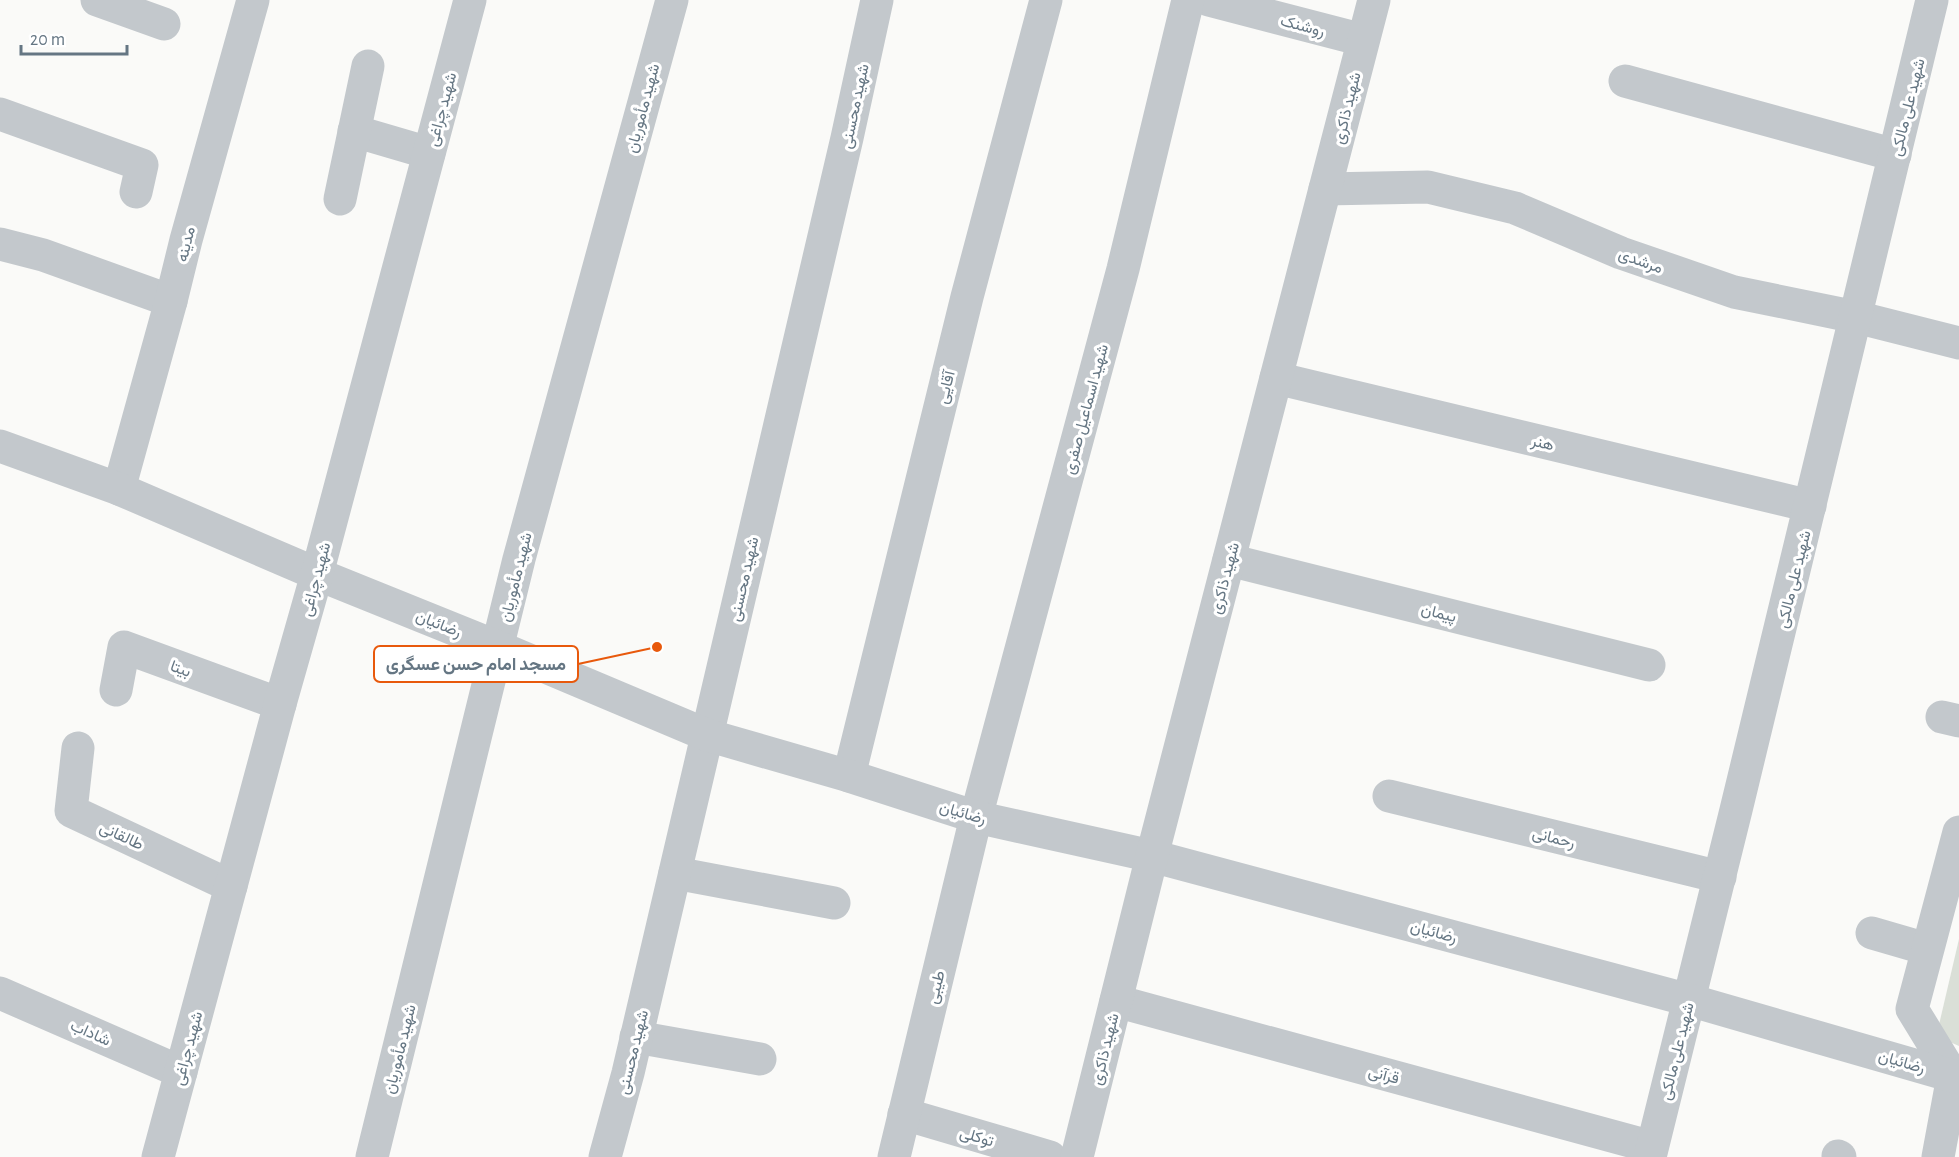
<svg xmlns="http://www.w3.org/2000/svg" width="1959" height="1157" font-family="'Alegreya Sans',Vazirmatn,sans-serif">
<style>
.green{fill:#dadfd7}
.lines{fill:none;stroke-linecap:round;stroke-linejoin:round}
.minor{stroke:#c3c8cc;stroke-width:33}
.tertiary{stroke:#c3c8cc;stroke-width:33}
.labels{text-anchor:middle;stroke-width:6;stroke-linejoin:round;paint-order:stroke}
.street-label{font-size:16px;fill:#657683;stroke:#fff}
.leader{fill:none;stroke:#e8590c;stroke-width:2}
.callout-dot{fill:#e8590c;stroke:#fff;stroke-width:2}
.callout{fill:#fff;stroke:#e8590c;stroke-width:2}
.callout-label{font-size:18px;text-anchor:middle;font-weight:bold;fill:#657683}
</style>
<rect width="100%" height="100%" fill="#fafaf8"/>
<polygon class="green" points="1959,939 1959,1046 1950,1042 1938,1029"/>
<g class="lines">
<g class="minor">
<polyline points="97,0 164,24"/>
<polyline points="1209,0 1363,40"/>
<polyline points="1625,81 1895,155"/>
<polyline points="0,114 142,165 136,192"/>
<polyline points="354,131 429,153"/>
<polyline points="1325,189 1428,187 1515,208 1621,253 1734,292 1856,317 1959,343"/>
<polyline points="340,199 368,66"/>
<polyline points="0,244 43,255 171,301"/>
<polyline points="1276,378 1810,506"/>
<polyline points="119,489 171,301 186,240 253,0"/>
<polyline points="1229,560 1649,665"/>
<polyline points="116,690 124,647 280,704"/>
<polyline points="1942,717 1959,721"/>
<polyline points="78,748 71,811 231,886"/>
<polyline points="849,776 967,297 1046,0"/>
<polyline points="1389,796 1720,877"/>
<polyline points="675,873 834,903"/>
<polyline points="1872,933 1927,949"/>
<polyline points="0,993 181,1072"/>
<polyline points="1116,1001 1652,1147"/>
<polyline points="636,1037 760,1059"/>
<polyline points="1953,1076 1912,1009 1959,832"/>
<polyline points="904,1114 1050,1157"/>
<polyline points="1838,1156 1840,1157"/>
<polyline points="372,1157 519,559 672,0"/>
<polyline points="605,1157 628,1073 847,138 877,0"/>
<polyline points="894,1157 976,817 1123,269 1188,0"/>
<polyline points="1650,1157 1736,810 1932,0"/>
<polyline points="1938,1157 1953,1076"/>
</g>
<g class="tertiary">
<polyline points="0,446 119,489 317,574 498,647 707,735 849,776 976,817 1152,856 1689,1000 1959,1078"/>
<polyline points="158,1157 280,704 317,574 470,0"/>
<polyline points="1077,1157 1152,856 1374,0"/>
</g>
</g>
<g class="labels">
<g class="street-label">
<text transform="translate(1303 25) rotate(15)" y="6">روشنک</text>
<text transform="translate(854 106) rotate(-78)" y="6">شهید محسنی</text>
<text transform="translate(1907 107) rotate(-76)" y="6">شهید علی مالکی</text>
<text transform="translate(642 108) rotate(-75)" y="6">شهید مأموریان</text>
<text transform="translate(1346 108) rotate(-76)" y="6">شهید ذاکری</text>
<text transform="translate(441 109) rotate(-75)" y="6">شهید چراغی</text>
<text transform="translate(185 244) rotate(-76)" y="6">مدینه</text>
<text transform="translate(1641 260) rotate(20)" y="6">مرشدی</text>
<text transform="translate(945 387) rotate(-76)" y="6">آقایی</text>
<text transform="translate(1085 409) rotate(-75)" y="6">شهید اسماعیل صفری</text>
<text transform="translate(1543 442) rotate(13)" y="6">هنر</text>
<text transform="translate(515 577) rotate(-76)" y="6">شهید مأموریان</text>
<text transform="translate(1224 578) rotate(-75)" y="6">شهید ذاکری</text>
<text transform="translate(315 579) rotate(-75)" y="6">شهید چراغی</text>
<text transform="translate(743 579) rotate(-77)" y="6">شهید محسنی</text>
<text transform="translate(1793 579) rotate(-76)" y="6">شهید علی مالکی</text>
<text transform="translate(1439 612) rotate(14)" y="6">پیمان</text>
<text transform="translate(439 623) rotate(22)" y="6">رضائیان</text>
<text transform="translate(181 668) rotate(20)" y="6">بیتا</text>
<text transform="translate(963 812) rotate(16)" y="6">رضائیان</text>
<text transform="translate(122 835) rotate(25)" y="6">طالقانی</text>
<text transform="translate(1554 837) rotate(14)" y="6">رحمانی</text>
<text transform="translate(1434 931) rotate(15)" y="6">رضائیان</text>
<text transform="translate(935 987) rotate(-76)" y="6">طیبی</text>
<text transform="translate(91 1032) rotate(24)" y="6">شاداب</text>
<text transform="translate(187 1048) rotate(-75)" y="6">شهید چراغی</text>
<text transform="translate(399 1049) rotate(-76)" y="6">شهید مأموریان</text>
<text transform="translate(1104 1049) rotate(-76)" y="6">شهید ذاکری</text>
<text transform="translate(1676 1051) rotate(-76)" y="6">شهید علی مالکی</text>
<text transform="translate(632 1052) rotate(-76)" y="6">شهید محسنی</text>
<text transform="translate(1902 1061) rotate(16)" y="6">رضائیان</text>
<text transform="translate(1384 1074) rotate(15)" y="6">قرآنی</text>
<text transform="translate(977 1136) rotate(16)" y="6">توکلی</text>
</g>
</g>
<path class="leader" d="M657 647L578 664"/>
<circle class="callout-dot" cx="657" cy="647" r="6"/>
<rect class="callout" x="374" y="646" width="204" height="36" rx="6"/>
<g class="callout-label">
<text x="476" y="670">مسجد امام حسن عسگری</text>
</g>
<path d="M21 45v9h106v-9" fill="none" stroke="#657683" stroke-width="3"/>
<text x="30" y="45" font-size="18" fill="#657683" stroke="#ffffff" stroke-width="4.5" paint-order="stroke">20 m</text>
</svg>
